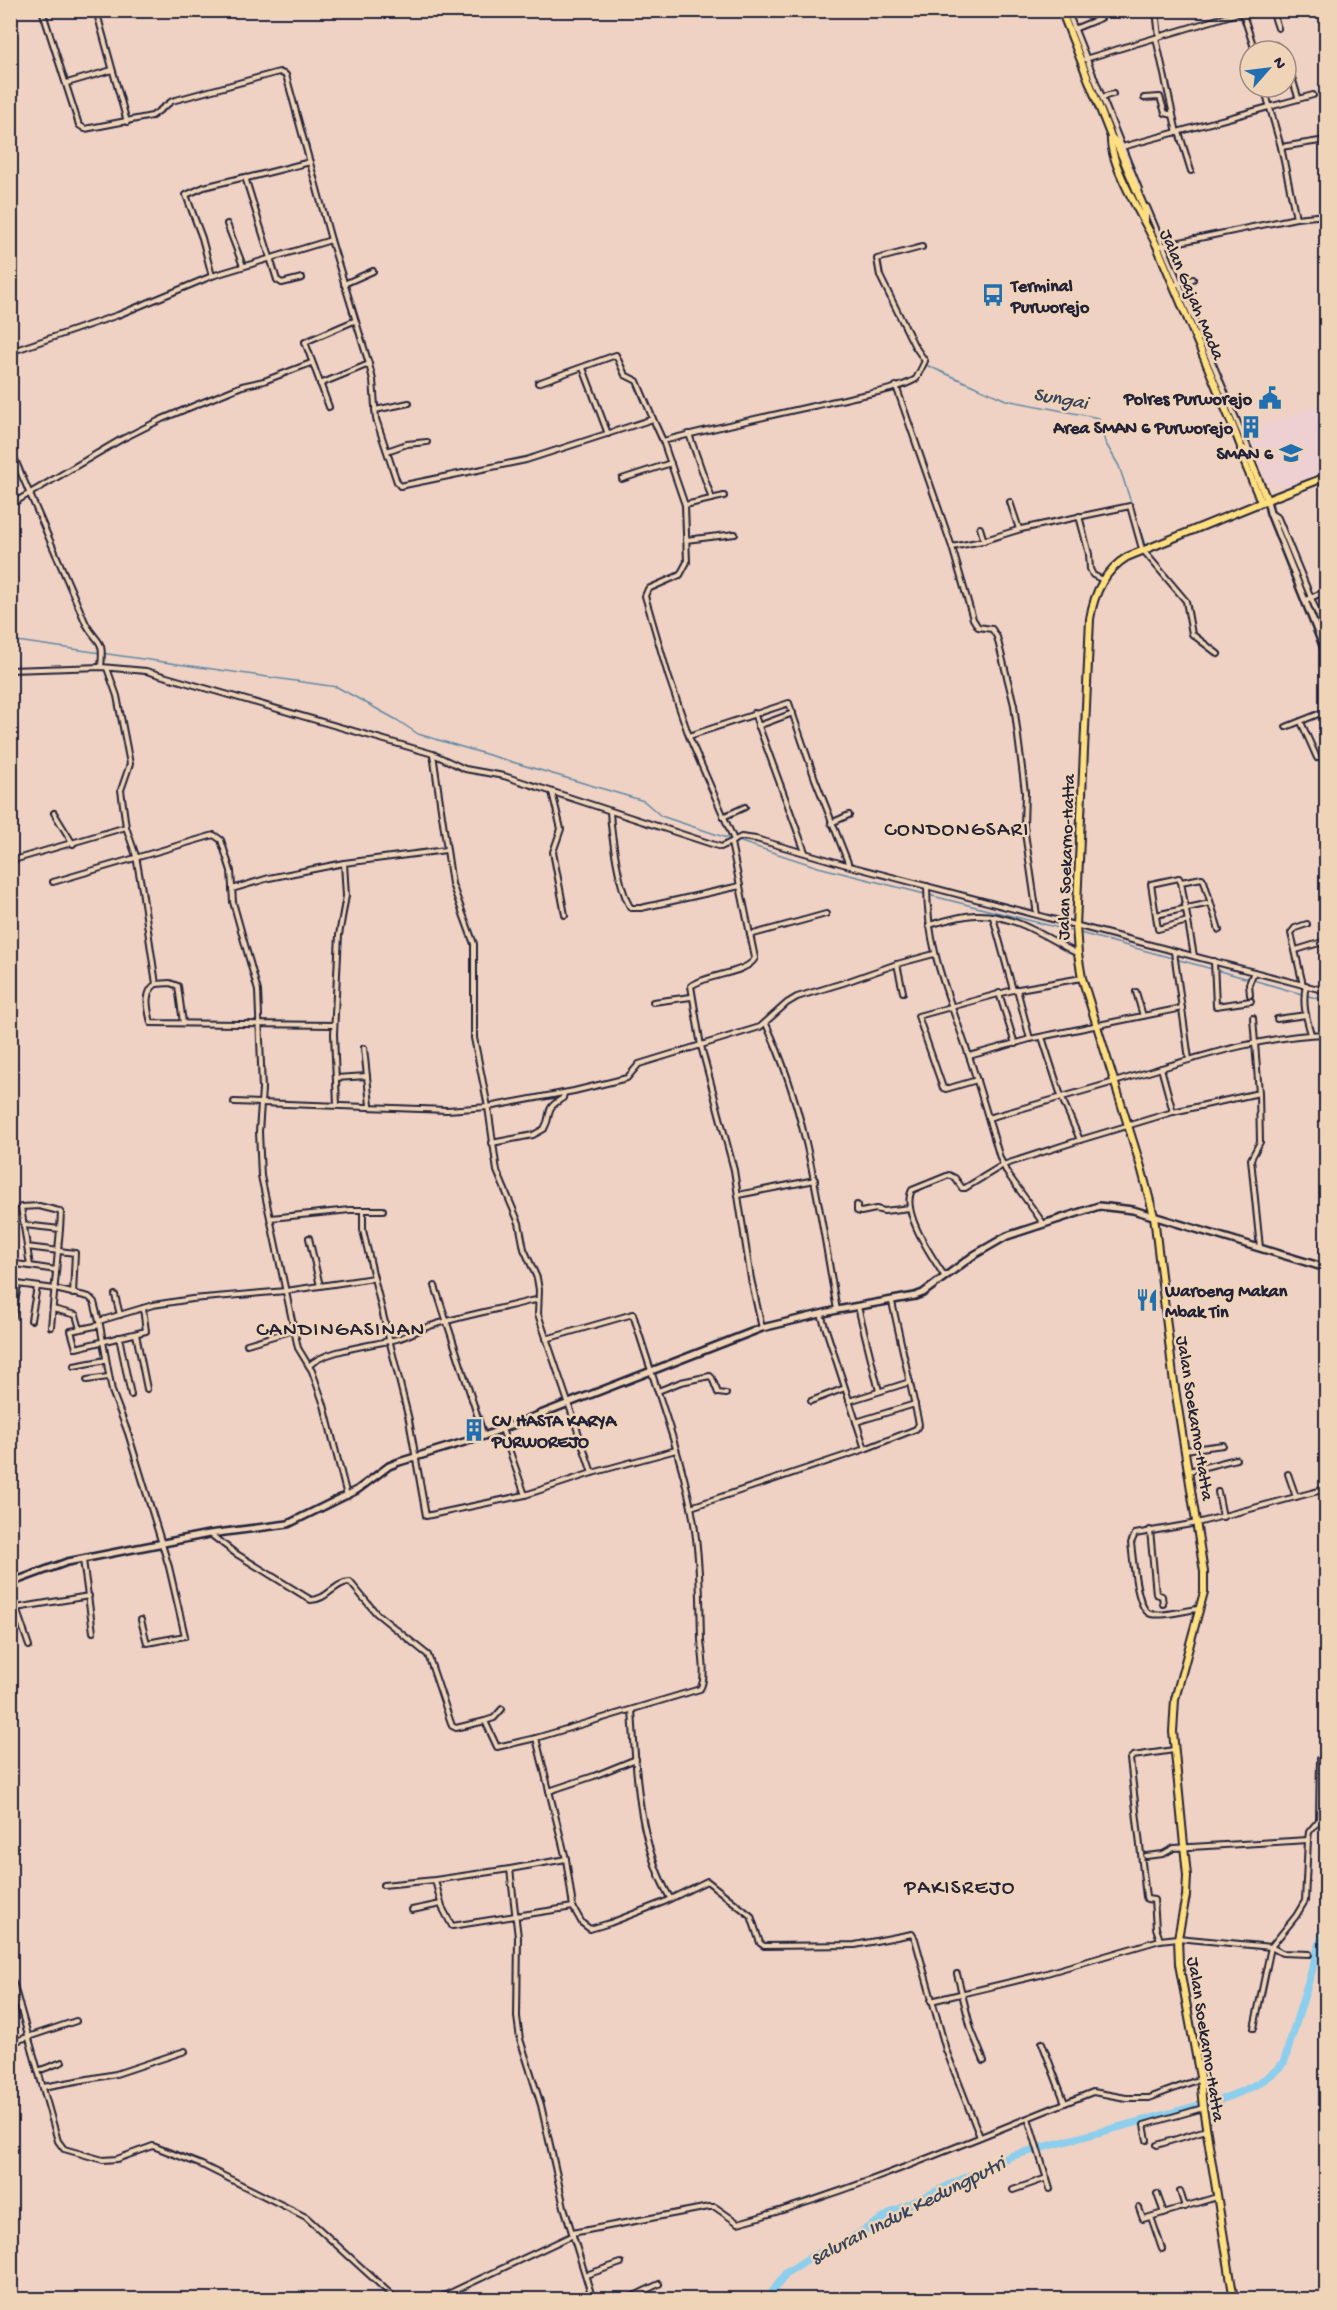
<svg xmlns="http://www.w3.org/2000/svg" width="1337" height="2310" font-family="'Gochi Hand',sans-serif">
<style>
.built{fill:#eecfd2}
.lines{fill:none;stroke-linecap:round;stroke-linejoin:round}
.stream{stroke:#6289a6;stroke-width:1.5}
.river{stroke:#8cceed;stroke-width:8}
.minor-casing{stroke:#22223b;stroke-width:8}
.secondary-casing{stroke:#22223b;stroke-width:10}
.primary-casing{stroke:#22223b;stroke-width:10}
.trunk-casing{stroke:#22223b;stroke-width:10}
.minor{stroke:#f0d4b7;stroke-width:4}
.secondary{stroke:#f0d4b7;stroke-width:5}
.primary{stroke:#ffdf80;stroke-width:6}
.trunk{stroke:#ffdf80;stroke-width:6}
.labels{text-anchor:middle;stroke-width:5;stroke-linejoin:round;paint-order:stroke}
.poi-label{font-size:18px;font-weight:bold;fill:#22223b;stroke:#f0d4b7;text-anchor:start}
.street-label{font-size:18px;fill:#22223b;stroke:#f0d4b7}
.water-label{font-size:20px;font-style:italic;fill:#37445f;stroke:#f0d4b7}
.quarter-label{font-size:21px;letter-spacing:1.5px;fill:#22223b;stroke:#f0d4b7}
</style>
<rect width="100%" height="100%" fill="#efd2c3"/>
<filter id="ink" filterUnits="userSpaceOnUse"><feTurbulence type="fractalNoise" baseFrequency=".0167" numOctaves="2"/><feDisplacementMap in="SourceGraphic" scale="12" xChannelSelector="R" yChannelSelector="G"/><feConvolveMatrix kernelMatrix="1 2 1 2 8 2 1 2 1" color-interpolation-filters="sRGB"/></filter>
<g filter="url(#ink)">
<polygon class="built" points="1322,404 1326,417 1326,473 1286,489 1265,480 1247,432"/>
<g class="lines">
<g class="stream">
<polyline points="926,365 1006,400 1099,418 1105,442 1119,466 1145,545"/>
<polyline points="10,640 337,687 397,720 418,734 644,801 661,816 733,840"/>
<polyline points="738,841 818,867 1075,932"/>
<polyline points="1080,933 1249,979"/>
<polyline points="1253,980 1326,1001"/>
</g>
<g class="river">
<path d="M1208,2103c26,-7 59,-20 76,-41l42,-138"/>
<polyline points="767,2300 786,2273 812,2256 841,2245 895,2211 1011,2156 1201,2105"/>
</g>
<g class="minor-casing">
<g id="minor">
<polyline points="42,10 79,125 85,129 152,116 172,101 279,72 286,75 331,240 369,364 373,380 376,419 397,482 400,486 526,460 653,419 663,441 685,505 687,562 680,575 648,589 645,596 668,675 690,739 734,840"/>
<polyline points="96,10 127,122"/>
<polyline points="660,10 660,11"/>
<polyline points="1067,10 1139,189"/>
<polyline points="1156,10 1159,37"/>
<polyline points="1272,10 1278,28"/>
<polyline points="1242,11 1255,51"/>
<polyline points="1074,29 1101,18"/>
<polyline points="1156,38 1177,133"/>
<polyline points="1254,51 1275,45 1283,51"/>
<polyline points="1286,58 1298,97"/>
<polyline points="1085,59 1248,10"/>
<polyline points="67,83 112,70"/>
<polyline points="1264,87 1281,147 1296,218"/>
<polyline points="1102,97 1113,94"/>
<polyline points="1144,98 1160,97 1165,113 1173,115"/>
<polyline points="1179,132 1191,171"/>
<polyline points="1122,147 1313,95"/>
<polyline points="1281,147 1326,140"/>
<polyline points="247,178 310,162"/>
<polyline points="1147,207 1251,454"/>
<polyline points="227,224 243,266"/>
<polyline points="1161,246 1296,218 1326,215"/>
<polyline points="212,276 202,238 186,195 204,187 245,177 277,280 282,283 302,278"/>
<polyline points="344,284 373,271"/>
<polyline points="1177,284 1193,279"/>
<polyline points="10,352 118,315 212,276 331,240"/>
<polyline points="583,368 608,434"/>
<polyline points="538,383 616,355 625,375 637,381 653,419"/>
<polyline points="320,384 369,364"/>
<polyline points="896,386 952,547 973,619 978,627 992,629 997,637 1014,705 1025,792 1024,826 1037,915"/>
<polyline points="329,407 305,342 354,321"/>
<polyline points="375,410 409,403"/>
<polyline points="689,434 712,499"/>
<path d="M663,441c62,-16 124,-29 186,-43 21,-5 48,-8 67,-19l9,-18 -11,-16 -34,-69 -3,-17 45,-12"/>
<path d="M10,448l76,176c13,22 18,14 15,43"/>
<polyline points="387,451 407,444 427,442"/>
<polyline points="622,479 671,463"/>
<polyline points="1010,502 1019,529"/>
<polyline points="10,505 120,440 162,419 242,386 264,381 311,363"/>
<polyline points="685,505 724,496"/>
<polyline points="1270,513 1278,518 1326,634"/>
<polyline points="1079,516 1089,554 1090,569 1093,575 1103,580"/>
<polyline points="980,528 984,541"/>
<polyline points="686,540 735,534"/>
<polyline points="952,547 982,541 1021,529 1130,506 1142,549 1186,601 1192,634 1218,654"/>
<polyline points="1306,600 1326,591"/>
<path d="M107,668l10,28 13,68 -9,26 5,37 10,29 6,34 14,94c-13,9 -8,25 -5,39l183,2"/>
<polyline points="10,670 101,667 146,671 433,754 465,769 504,776 721,847 741,837 756,839 850,866 1326,991"/>
<polyline points="754,713 805,852"/>
<polyline points="1301,722 1317,758"/>
<polyline points="758,726 793,713"/>
<polyline points="1286,727 1326,711"/>
<polyline points="689,736 789,703 815,779 849,865"/>
<polyline points="433,754 452,884 474,944 474,1038 488,1107 497,1171 519,1223 524,1249 537,1278 539,1290 538,1314 592,1473"/>
<polyline points="552,792 561,829 553,852 565,915"/>
<path d="M610,811c1,21 9,81 21,97h10l99,-22"/>
<polyline points="54,813 73,844"/>
<polyline points="723,817 745,807"/>
<polyline points="831,823 849,815"/>
<path d="M731,843l24,115c-8,16 -48,16 -64,28l10,60 33,124 17,109 11,49"/>
<polyline points="10,861 126,827"/>
<polyline points="53,882 214,835 221,840 231,871 233,902 258,991 262,1089 259,1132 261,1176 298,1348 312,1371 324,1405 347,1496"/>
<polyline points="1181,882 1194,956"/>
<path d="M927,886c0,65 22,110 42,170 11,33 21,68 31,102l7,15 36,50"/>
<polyline points="232,889 269,878 344,863"/>
<polyline points="1156,915 1210,903"/>
<polyline points="993,917 1013,990"/>
<polyline points="1188,921 1158,929 1151,884 1179,878 1181,882 1202,878 1204,881 1219,930"/>
<path d="M929,925c15,-4 30,-9 46,-10 37,-2 72,23 103,39"/>
<polyline points="750,935 826,914"/>
<polyline points="1296,950 1326,941"/>
<polyline points="1174,952 1189,1059"/>
<polyline points="1214,961 1216,1006 1251,1001"/>
<polyline points="897,964 903,992"/>
<polyline points="156,984 170,983 178,986 183,1023"/>
<polyline points="1303,985 1291,933 1295,928 1307,924"/>
<path d="M1306,985c-4,18 0,32 5,49"/>
<polyline points="1017,989 1030,1039"/>
<polyline points="1136,992 1143,1016"/>
<polyline points="999,993 1015,1044"/>
<polyline points="1250,995 1249,984 1254,972"/>
<polyline points="653,1002 691,997"/>
<polyline points="1253,1018 1259,1093 1260,1142 1251,1159 1260,1248"/>
<polyline points="1277,1019 1306,1015"/>
<path d="M766,1024c42,89 54,190 71,286"/>
<polyline points="1042,1037 1061,1096 1080,1140"/>
<polyline points="364,1048 370,1105"/>
<polyline points="969,1056 1030,1039 1182,1008"/>
<polyline points="1161,1068 1173,1112"/>
<polyline points="336,1078 367,1076"/>
<polyline points="977,1080 946,1089 943,1088 918,1016 1013,990 1082,978"/>
<polyline points="234,1102 447,1110 488,1107 574,1091 627,1078 639,1064 760,1027 787,1003 797,997 843,983 897,964 934,954"/>
<polyline points="337,1105 334,1034 339,935 346,896 344,863 446,850"/>
<path d="M988,1118c50,-14 100,-28 150,-43 61,-18 125,-39 188,-41"/>
<path d="M492,1143l41,-8 11,-6c10,-18 -2,-18 19,-31l1,-5"/>
<polyline points="738,1195 815,1180"/>
<polyline points="857,1205 857,1211 861,1212 876,1209 884,1211 910,1208"/>
<polyline points="363,1210 363,1230 374,1278"/>
<polyline points="271,1218 350,1210 383,1210"/>
<polyline points="24,1225 60,1229"/>
<polyline points="309,1238 320,1286"/>
<polyline points="27,1247 75,1253 73,1294"/>
<polyline points="10,1263 56,1270"/>
<polyline points="30,1266 21,1207 39,1206 59,1211 61,1213 60,1229 51,1327"/>
<path d="M945,1277c-12,-19 -45,-65 -33,-87l37,-15 6,3 7,10h3l38,-23 77,-25 93,-28 86,-19"/>
<polyline points="10,1283 55,1289 89,1297 94,1302 100,1325 112,1391 128,1433 169,1567 185,1636 147,1643 141,1620"/>
<polyline points="435,1286 484,1436"/>
<polyline points="115,1295 120,1315"/>
<polyline points="858,1307 879,1391"/>
<polyline points="53,1309 76,1315 80,1329"/>
<polyline points="821,1314 865,1449 916,1429 919,1424 892,1302"/>
<polyline points="13,1316 18,1284"/>
<polyline points="31,1320 37,1287"/>
<polyline points="99,1321 153,1305 192,1299 286,1291 374,1278 409,1420 426,1516 525,1495 592,1473 676,1450"/>
<polyline points="100,1325 71,1331 76,1348 146,1331 143,1308"/>
<polyline points="136,1334 147,1389"/>
<polyline points="119,1337 131,1395"/>
<polyline points="247,1344 294,1330"/>
<polyline points="74,1366 106,1360"/>
<path d="M309,1366c14,-16 66,-21 88,-27 10,-3 20,-8 30,-12 33,-11 69,-17 103,-26l8,-1"/>
<polyline points="87,1380 108,1377"/>
<polyline points="658,1391 681,1382 710,1376 712,1378 718,1393 726,1394"/>
<polyline points="811,1401 845,1388"/>
<polyline points="849,1401 910,1382"/>
<polyline points="856,1422 915,1404"/>
<polyline points="502,1429 525,1495"/>
<polyline points="1185,1450 1223,1445"/>
<polyline points="1189,1471 1236,1459"/>
<polyline points="1288,1474 1296,1497"/>
<polyline points="1218,1492 1223,1517"/>
<polyline points="691,1507 865,1449"/>
<polyline points="1150,1530 1156,1594 1162,1596 1163,1604"/>
<path d="M210,1534l25,19 76,47c16,0 24,-18 39,-18l26,31 52,42 24,71 4,2 29,-7 12,26 39,-9 164,-49c7,-11 2,-36 1,-49 -1,-44 -1,-90 -10,-133 -14,-66 -39,-129 -58,-193l-87,25"/>
<polyline points="83,1560 93,1632"/>
<polyline points="10,1592 16,1608 10,1608"/>
<path d="M1199,1609c-15,1 -34,8 -48,5 -15,-3 -18,-57 -20,-71l4,-9 62,-11 129,-34"/>
<polyline points="29,1646 16,1608 89,1596"/>
<path d="M632,1710c4,62 6,132 38,188"/>
<polyline points="485,1721 494,1718 502,1709"/>
<polyline points="536,1738 566,1859 573,1907 582,1923 590,1929 610,1923 664,1902 707,1881 751,1916 760,1943 764,1946 855,1945 912,1934 915,1939 946,2050 980,2137"/>
<polyline points="549,1791 594,1776 636,1759"/>
<polyline points="1146,1856 1163,1854 1174,1848 1308,1840"/>
<polyline points="566,1859 510,1869 518,1937 517,2017 520,2039 541,2105 564,2207 593,2300"/>
<polyline points="435,1880 442,1907 452,1926 573,1907"/>
<polyline points="383,1885 435,1880 510,1869"/>
<polyline points="412,1910 441,1904"/>
<polyline points="1160,1940 1156,1928 1154,1900 1147,1899 1146,1897 1130,1759 1133,1756 1174,1750"/>
<polyline points="957,1974 971,2029 984,2061"/>
<polyline points="10,1978 13,1982 58,2141 64,2149 103,2160 117,2159 153,2146 202,2165 306,2217 397,2300"/>
<polyline points="931,2001 1040,1975 1160,1940 1178,1938 1271,1947 1282,1953 1309,1954"/>
<polyline points="1254,2028 1271,1947 1296,1916 1305,1901 1308,1840 1309,1832 1319,1820 1320,1759"/>
<polyline points="10,2043 76,2021"/>
<polyline points="1042,2043 1065,2103"/>
<polyline points="38,2071 62,2062"/>
<polyline points="43,2087 116,2074 185,2051"/>
<polyline points="1028,2118 1050,2189"/>
<polyline points="1147,2140 1144,2125 1203,2108"/>
<polyline points="1157,2145 1206,2130"/>
<polyline points="1013,2190 1047,2178"/>
<polyline points="1180,2191 1185,2207"/>
<polyline points="1157,2194 1164,2213"/>
<polyline points="1139,2208 1143,2219 1217,2197"/>
<polyline points="1151,2217 1162,2249"/>
<path d="M572,2233l137,-26h6l23,16c122,-33 237,-85 355,-131l33,6h23l51,-19"/>
<polyline points="586,2275 621,2263"/>
<polyline points="435,2300 573,2235"/>
<polyline points="625,2300 659,2284"/>
</g>
</g>
<g class="secondary-casing">
<g id="secondary">
<polyline points="1267,500 1270,513 1326,653"/>
<polyline points="10,1583 67,1562 209,1534 288,1524 357,1490 389,1466 399,1462 484,1436 762,1328 837,1310 915,1296 923,1293 974,1255 1007,1236 1099,1206 1133,1210 1326,1268"/>
</g>
</g>
<g class="primary-casing">
<polyline id="primary" points="1267,500 1326,477"/>
</g>
<g class="trunk-casing">
<g id="trunk">
<polyline points="1061,10 1111,137 1116,142 1145,210 1145,219"/>
<path d="M1111,137c-2,27 34,84 46,109l77,183 7,18v7l20,48"/>
<path d="M1234,2300l-31,-192 -3,-31 -21,-113 -1,-26 8,-42 1,-20 -14,-144 2,-33 29,-107v-20l-31,-196 -19,-160 -13,-49 -59,-189 -4,-24 -2,-28 14,-307c4,-26 14,-48 37,-62l140,-57 -20,-48 -6,-5"/>
</g>
</g>
<use href="#minor" class="minor"/>
<use href="#secondary" class="secondary"/>
<use href="#primary" class="primary"/>
<use href="#trunk" class="trunk"/>
</g>
</g>
<defs>
<g id="bus-bare" transform="scale(1.8)"><path d="M-5-6H5V4H4V6H2V4H-2V6H-4V4H-5ZM-3.5-4V0h7V-4ZM-3.5 1.2v1.5H-2V1.2ZM2 1.2v1.5H3.5V1.2Z" fill="#1f6fb2" stroke="#f0d4b7" stroke-width="2.5" paint-order="stroke"/></g>
<g id="civic-bare" transform="scale(1.8)"><path d="M-.6-6.5H3V-4.5H.6V-3L4-1V1h2V6H-6V1h2V-1L-.6-3ZM-1.2 2.5V6h2.4V2.5Z" fill="#1f6fb2" stroke="#f0d4b7" stroke-width="2.5" paint-order="stroke"/></g>
<g id="building-bare" transform="scale(1.8)"><path d="M-4-6H4V6H1V3H-1V6H-4ZM-2.5-4.3h1.7v1.8h-1.7ZM.8-4.3h1.7v1.8H.8ZM-2.5-1h1.7V.8h-1.7ZM.8-1h1.7V.8H.8Z" fill="#1f6fb2" stroke="#f0d4b7" stroke-width="2.5" paint-order="stroke"/></g>
<g id="school-bare" transform="scale(1.8)"><path d="M0-5L7-2L0 1L-7-2ZM-4 1L0 2.5L4 1V4Q0 6-4 4Z" fill="#1f6fb2" stroke="#f0d4b7" stroke-width="2.5" paint-order="stroke"/></g>
<g id="restaurant-bare" transform="scale(1.8)"><path d="M-5-6h1v4h1v-4h1v4h1v-4h1v5L-1.5 .5V6h-2V.5L-5-1ZM5-6V6H3V1.5H1.5Q1.5-4 5-6Z" fill="#1f6fb2" stroke="#f0d4b7" stroke-width="2.5" paint-order="stroke"/></g>
</defs>
<g fill-rule="evenodd">
<use href="#bus-bare" x="993" y="295"/>
<use href="#civic-bare" x="1270" y="398"/>
<use href="#building-bare" x="1251" y="427"/>
<use href="#school-bare" x="1291" y="453"/>
<use href="#restaurant-bare" x="1147" y="1300"/>
<use href="#building-bare" x="474" y="1430"/>
</g>
<g class="labels">
<g class="poi-label">
<text x="1011" y="291">Terminal<tspan x="1011" dy="21">Purworejo</tspan></text>
<text x="1252" y="404" text-anchor="end">Polres Purworejo</text>
<text x="1233" y="433" text-anchor="end">Area SMAN 6 Purworejo</text>
<text x="1273" y="459" text-anchor="end">SMAN 6</text>
<text x="1165" y="1296">Waroeng Makan<tspan x="1165" dy="21">Mbak Tin</tspan></text>
<text x="492" y="1426">CV HASTA KARYA<tspan x="492" dy="21">PURWOREJO</tspan></text>
</g>
<g class="street-label">
<text transform="translate(1193 294) rotate(67)" y="6">Jalan Gajah Mada</text>
<text transform="translate(1065 857) rotate(-88)" y="6">Jalan Soekarno-Hatta</text>
<text transform="translate(1196 1418) rotate(81)" y="6">Jalan Soekarno-Hatta</text>
<text transform="translate(1207 2039) rotate(81)" y="6">Jalan Soekarno-Hatta</text>
</g>
<g class="water-label">
<text transform="translate(1061 397) rotate(10)" y="7">Sungai</text>
<text transform="translate(907 2209) rotate(-27)" y="7">saluran Induk Kedungputri</text>
</g>
<g class="quarter-label">
<text x="957" y="835">CONDONGSARI</text>
<text x="341" y="1335">CANDINGASINAN</text>
<text x="960" y="1893">PAKISREJO</text>
</g>
</g>
<rect width="1337" height="2310" fill="none" stroke="#f0d4b7" stroke-width="36"/>
<rect x="18" y="18" width="1301" height="2274" fill="none" stroke="#22223b" stroke-width="2" filter="url(#ink)"/>
<g transform="translate(1268 69) rotate(62)"><circle r="28" fill="#f0d4b7" stroke="#9e8d85" stroke-width="1.5"/>
<path d="M0-4.5L10 22L0 15L-10 22Z" fill="#1f6fb2"/>
<text y="-9" font-size="16" font-weight="bold" text-anchor="middle" fill="#22223b">N</text>
</g>
</svg>
